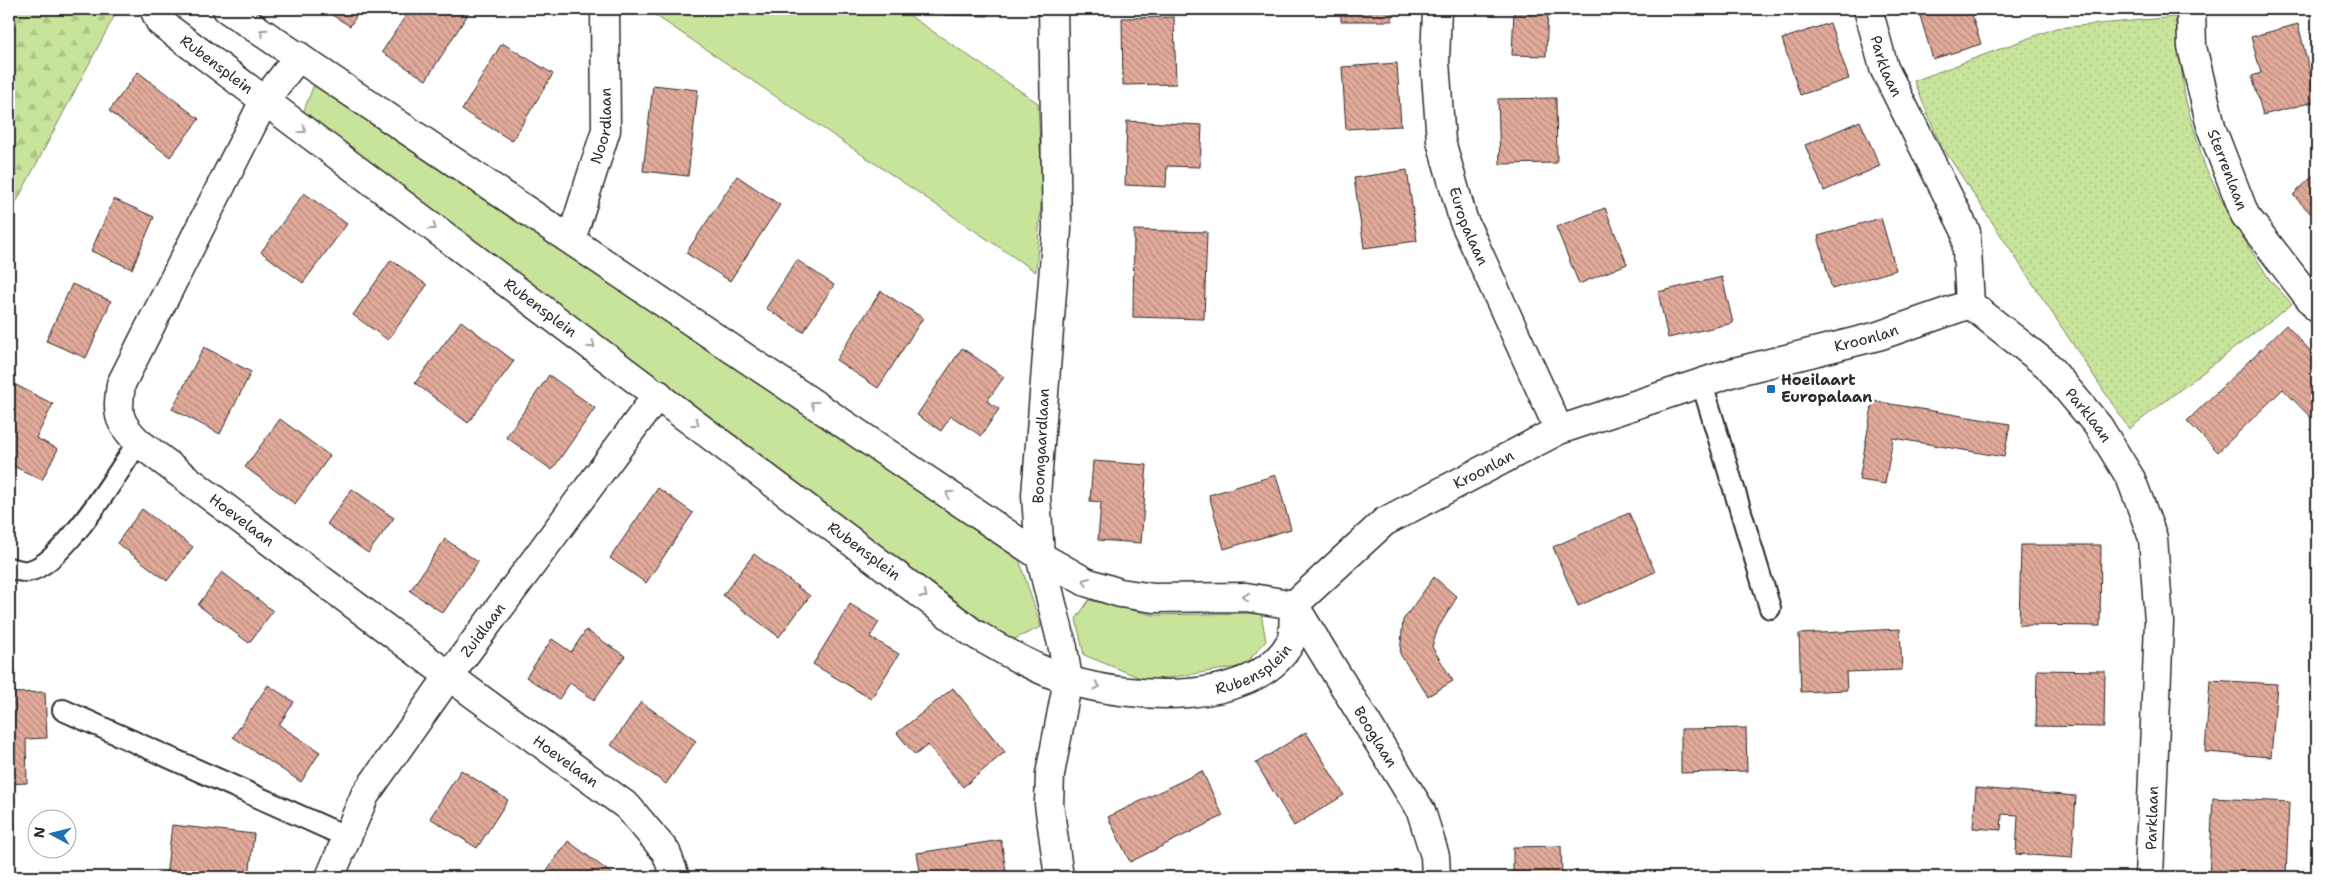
<svg xmlns="http://www.w3.org/2000/svg" width="2326" height="886" font-family="'Shantell Sans',sans-serif">
<style>
.green{fill:#c8e49b;stroke:#7a8863}
.forest{fill:url(#forest-firs);stroke:#7a8863}
.park{fill:url(#park-dots);stroke:#7a8863}
.building{fill:url(#building-back-hatch);stroke:#2b2b2b}
.lines{fill:none;stroke-linecap:round;stroke-linejoin:round}
.service-casing{stroke:#2b2b2b;stroke-width:24}
.minor-casing{stroke:#2b2b2b;stroke-width:31}
.service{stroke:#fff;stroke-width:20}
.minor{stroke:#fff;stroke-width:28}
.oneway{stroke:#a0a0a0}
.poi-dot{fill:#1f6fb2;stroke:#fff;stroke-width:2}
.labels{text-anchor:middle;stroke-width:5;stroke-linejoin:round;paint-order:stroke}
.street-label{font-size:15px;fill:#2b2b2b;stroke:#fff}
.poi-label{font-size:15px;font-weight:bold;fill:#2b2b2b;stroke:#fff;text-anchor:start}
</style>
<defs>
<pattern id="forest-firs" width="22" height="20" patternUnits="userSpaceOnUse" patternTransform="scale(1.25)"><rect width="22" height="20" fill="#c8e49b"/><path d="M5 1l3.5 6h-7zM16 11l3.5 6h-7z" fill="#acc486"/></pattern>
<pattern id="park-dots" width="8" height="8" patternUnits="userSpaceOnUse" patternTransform="scale(1.25)"><rect width="8" height="8" fill="#c8e49b"/><path d="M2 2h.1M6 6h.1" fill="none" stroke="#acc486" stroke-width="1.8" stroke-linecap="round"/></pattern>
<pattern id="building-back-hatch" width="6" height="6" patternUnits="userSpaceOnUse" patternTransform="scale(1.25)"><rect width="6" height="6" fill="#e2aa9a"/><path d="M-1 5l2 2M0 0l6 6M5-1l2 2" fill="none" stroke="#b78b7e"/></pattern>
</defs>
<rect width="100%" height="100%" fill="#fff"/>
<filter id="ink" filterUnits="userSpaceOnUse"><feTurbulence type="fractalNoise" baseFrequency=".02" numOctaves="2"/><feDisplacementMap in="SourceGraphic" scale="10" xChannelSelector="R" yChannelSelector="G"/><feConvolveMatrix kernelMatrix="1 2 1 2 8 2 1 2 1" color-interpolation-filters="sRGB"/></filter>
<g filter="url(#ink)">
<g class="green">
<polygon points="646,9 900,9 1038,103 1042,190 1036,272"/>
<polygon points="315,82 1019,559 1041,627 1010,641 302,115"/>
<polygon points="1089,600 1154,615 1261,613 1266,641 1244,666 1148,681 1084,655 1076,619"/>
</g>
<polygon class="forest" points="9,9 118,9 9,216"/>
<polygon class="park" points="2175,17 2185,98 2205,167 2233,222 2270,280 2292,304 2129,429 1939,142 1914,81 2056,28"/>
<g class="building">
<polygon points="322,9 361,9 350,26"/>
<polygon points="410,9 466,9 470,11 426,80 382,52"/>
<polygon points="943,9 988,9 988,16 943,15"/>
<rect x="1341" y="9" width="51" height="12"/>
<polygon points="1514,9 1548,9 1546,56 1512,55"/>
<polygon points="1918,9 1970,9 1981,44 1933,59"/>
<polygon points="1174,17 1176,84 1123,85 1122,18"/>
<polygon points="1830,23 1849,79 1800,95 1782,39"/>
<polygon points="2298,24 2317,101 2263,115 2252,76 2261,73 2251,37"/>
<polygon points="502,43 553,74 512,141 462,110"/>
<polygon points="1397,63 1401,126 1346,129 1342,67"/>
<polygon points="138,72 199,119 170,157 109,111"/>
<polygon points="653,85 698,90 688,176 643,171"/>
<polygon points="1556,98 1557,163 1500,164 1498,99"/>
<polygon points="1127,121 1202,125 1200,167 1167,166 1166,187 1125,185"/>
<polygon points="1860,121 1880,166 1824,191 1805,145"/>
<polygon points="1407,170 1417,241 1364,248 1354,178"/>
<polygon points="2317,172 2317,220 2293,195"/>
<polygon points="737,176 780,205 730,281 686,253"/>
<polygon points="304,193 347,224 303,283 261,252"/>
<polygon points="114,199 154,217 132,269 91,251"/>
<polygon points="1605,208 1627,264 1579,284 1556,227"/>
<polygon points="1881,218 1896,270 1832,289 1818,236"/>
<polygon points="1134,230 1207,232 1204,319 1133,317"/>
<polygon points="391,260 427,285 388,340 353,315"/>
<polygon points="797,260 834,285 803,332 766,308"/>
<polygon points="1722,277 1733,323 1668,338 1658,292"/>
<polygon points="72,284 111,301 86,358 46,341"/>
<polygon points="881,291 923,318 878,388 836,360"/>
<polygon points="461,321 514,361 468,423 415,383"/>
<polygon points="2286,325 2317,358 2317,420 2315,422 2283,389 2218,452 2187,421"/>
<polygon points="204,347 251,372 220,434 172,409"/>
<polygon points="962,348 1004,377 987,401 999,409 981,436 951,416 941,431 917,415"/>
<polygon points="549,375 595,408 552,470 506,437"/>
<polygon points="16,385 53,404 36,438 58,449 42,480 9,464 9,399"/>
<polygon points="1873,401 2010,424 2004,457 1893,438 1885,484 1859,480"/>
<polygon points="280,419 330,456 295,504 245,467"/>
<polygon points="1093,461 1147,465 1141,543 1098,540 1101,502 1090,501"/>
<polygon points="1276,475 1291,529 1224,549 1209,495"/>
<polygon points="658,488 693,513 646,583 610,558"/>
<polygon points="352,489 394,518 368,553 327,524"/>
<polygon points="142,509 193,547 167,581 117,543"/>
<polygon points="1629,513 1655,572 1578,606 1553,547"/>
<polygon points="445,539 478,562 443,613 410,591"/>
<polygon points="2021,545 2101,545 2100,626 2019,625"/>
<polygon points="754,554 810,596 779,637 723,595"/>
<polygon points="222,572 273,611 249,643 198,605"/>
<polygon points="1434,577 1457,597 1438,628 1432,647 1453,681 1428,696 1400,654 1403,620"/>
<polygon points="850,604 879,622 870,637 899,654 871,699 813,664"/>
<polygon points="1900,629 1902,670 1846,672 1847,690 1801,692 1799,634"/>
<polygon points="586,630 625,656 594,700 570,683 559,699 526,677 552,639 571,652"/>
<polygon points="2037,670 2105,671 2104,727 2036,726"/>
<polygon points="2210,680 2277,684 2271,757 2205,752"/>
<polygon points="268,685 294,702 279,725 320,752 301,782 233,737"/>
<polygon points="953,688 1005,752 963,787 928,745 915,755 897,733"/>
<polygon points="45,692 47,738 26,739 27,783 9,784 9,693"/>
<polygon points="641,702 696,741 666,784 611,745"/>
<polygon points="1746,728 1747,771 1681,773 1681,729"/>
<polygon points="1306,732 1344,795 1294,826 1256,763"/>
<polygon points="461,770 508,800 477,848 430,818"/>
<polygon points="1202,771 1223,816 1130,862 1108,817"/>
<polygon points="1976,788 2076,796 2072,858 2016,854 2018,815 2002,814 2001,830 1973,828"/>
<polygon points="2213,798 2289,802 2286,877 2209,877"/>
<polygon points="172,825 254,834 249,877 202,873 202,877 166,877"/>
<polygon points="1001,840 1007,877 921,877 917,853"/>
<polygon points="568,841 616,877 542,877"/>
<polygon points="1561,846 1562,877 1513,877 1513,847"/>
</g>
<g class="lines">
<g class="service-casing">
<g id="service">
<polyline points="1702,383 1770,608"/>
<path d="M9,568c5,1 13,4 19,3 34,-5 91,-100 110,-129"/>
<polyline points="63,710 347,837"/>
</g>
</g>
<g class="minor-casing">
<g id="minor">
<path id="s1" d="M154,9l6,13 813,611c30,17 61,36 95,47 61,19 185,28 222,-37 5,-9 3,-28 4,-38"/>
<polyline points="227,9 1040,556 1086,582 1120,593 1154,598 1246,597 1294,605"/>
<polyline points="1053,9 1057,229 1036,495 1040,556 1063,648 1068,680 1050,774 1049,804 1059,877"/>
<path id="s2" d="M1437,9l-2,53 6,79 22,78 96,211"/>
<path id="s3" d="M1868,9l16,59 82,164 4,72 77,61 52,62 32,52 22,59 6,84 -10,255"/>
<path id="s4" d="M2191,9l1,38 20,83 33,85 72,93"/>
<path id="s5" d="M299,56l-35,45 -143,283c-4,30 -4,37 17,58l311,234 179,131 38,45 9,25"/>
<path id="s6" d="M571,240l35,-110 -1,-121"/>
<path id="s7" d="M1294,605l90,-83 175,-92 175,-58 144,-36 92,-32"/>
<path id="s8" d="M1294,605l127,206 14,45 1,21"/>
<path id="s9" d="M330,877l35,-82 84,-119 209,-282"/>
</g>
</g>
<use href="#service" class="service"/>
<use href="#minor" class="minor"/>
</g>
<defs><path id="oneway-chevron" d="M-2-3.5L2.5 0L-2 3.5" fill="none" stroke-width="1.6" stroke-linecap="round" stroke-linejoin="round" transform="scale(1.25)"/></defs>
<g class="oneway">
<use href="#oneway-chevron" transform="translate(263 32) rotate(-147)"/>
<use href="#oneway-chevron" transform="translate(303 130) rotate(37)"/>
<use href="#oneway-chevron" transform="translate(433 227) rotate(37)"/>
<use href="#oneway-chevron" transform="translate(592 345) rotate(37)"/>
<use href="#oneway-chevron" transform="translate(814 404) rotate(-146)"/>
<use href="#oneway-chevron" transform="translate(696 423) rotate(37)"/>
<use href="#oneway-chevron" transform="translate(949 494) rotate(-146)"/>
<use href="#oneway-chevron" transform="translate(1086 581) rotate(-156)"/>
<use href="#oneway-chevron" transform="translate(924 595) rotate(37)"/>
<use href="#oneway-chevron" transform="translate(1246 597) rotate(-174)"/>
<use href="#oneway-chevron" transform="translate(1097 686) rotate(12)"/>
</g>
</g>
<rect class="poi-dot" x="1766" y="384" width="10" height="10" rx="2.5"/>
<g class="labels">
<g class="street-label">
<text dy="5" stroke="none"><textPath href="#s1" startOffset="85">Rubensplein</textPath></text>
<text dy="5" stroke="none"><textPath href="#s3" startOffset="60">Parklaan</textPath></text>
<text dy="5" stroke="none"><textPath href="#s6" startOffset="119">Noordlaan</textPath></text>
<text dy="5" stroke="none"><textPath href="#s4" startOffset="166">Sterrenlaan</textPath></text>
<text dy="5" stroke="none"><textPath href="#s2" startOffset="222">Europalaan</textPath></text>
<text dy="5" stroke="none"><textPath href="#s1" startOffset="490">Rubensplein</textPath></text>
<text dy="5" stroke="none"><textPath href="#s7" startOffset="641">Kroonlan</textPath></text>
<text dy="5" stroke="none"><textPath href="#s3" startOffset="480">Parklaan</textPath></text>
<text transform="translate(1041 446) rotate(-87)" y="5">Boomgaardlaan</text>
<text dy="5" stroke="none"><textPath href="#s7" startOffset="235">Kroonlan</textPath></text>
<text dy="5" stroke="none"><textPath href="#s5" startOffset="568">Hoevelaan</textPath></text>
<text dy="5" stroke="none"><textPath href="#s1" startOffset="895">Rubensplein</textPath></text>
<text dy="5" stroke="none"><textPath href="#s9" startOffset="292">Zuidlaan</textPath></text>
<text dy="5" stroke="none"><textPath href="#s1" startOffset="1330">Rubensplein</textPath></text>
<text dy="5" stroke="none"><textPath href="#s8" startOffset="155">Booglaan</textPath></text>
<text dy="5" stroke="none"><textPath href="#s5" startOffset="972">Hoevelaan</textPath></text>
<text transform="translate(2152 818) rotate(-88)" y="5">Parklaan</text>
</g>
<g class="poi-label">
<text x="1781" y="385">Hoeilaart<tspan x="1781" dy="17">Europalaan</tspan></text>
</g>
</g>
<rect width="2326" height="886" fill="none" stroke="#fff" stroke-width="30"/>
<rect x="15" y="15" width="2296" height="856" fill="none" stroke="#2b2b2b" stroke-width="2" filter="url(#ink)"/>
<g transform="translate(52 834) rotate(277)"><circle r="24" fill="#ffffff" stroke="#aaaaaa"/>
<path d="M0-4L9 19L0 12L-9 19Z" fill="#1f6fb2"/>
<text y="-8" font-size="14" font-weight="bold" text-anchor="middle" fill="#2b2b2b">N</text>
</g>
</svg>
